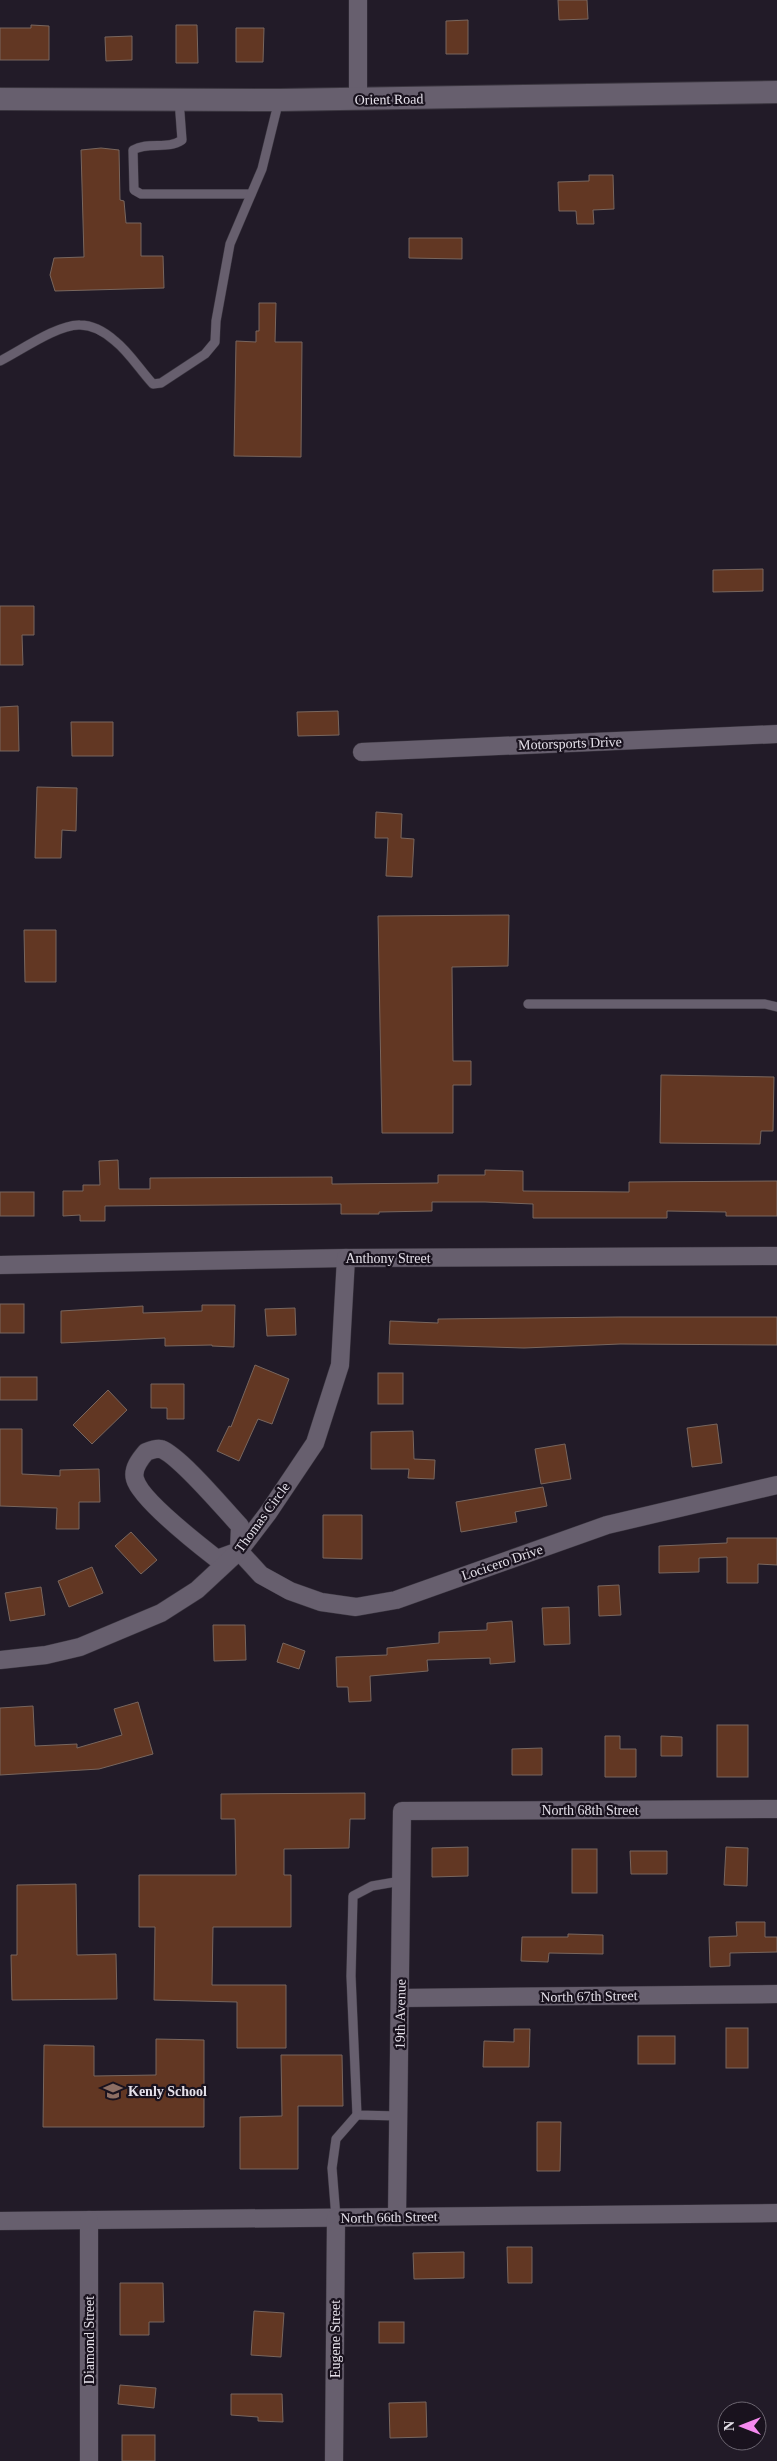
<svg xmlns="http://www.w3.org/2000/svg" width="777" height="2461" font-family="Georgia,serif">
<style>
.building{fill:#623723;stroke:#78665e}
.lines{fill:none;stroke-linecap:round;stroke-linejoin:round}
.service-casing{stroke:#3b3640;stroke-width:10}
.minor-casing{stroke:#3b3640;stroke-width:19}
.tertiary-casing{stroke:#3b3640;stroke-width:24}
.service{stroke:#675f6e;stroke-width:9}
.minor{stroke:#675f6e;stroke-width:18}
.tertiary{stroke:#675f6e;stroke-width:22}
.labels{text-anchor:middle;stroke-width:4.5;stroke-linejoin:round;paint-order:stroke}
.street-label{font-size:14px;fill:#e5e1ea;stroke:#19121e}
.poi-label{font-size:14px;font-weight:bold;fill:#e5e1ea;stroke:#19121e;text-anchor:start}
</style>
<rect width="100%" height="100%" fill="#221b28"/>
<g class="building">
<polygon points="558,0 587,0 588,19 559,20"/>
<polygon points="468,20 468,54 446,54 446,21"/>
<polygon points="31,25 49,26 49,60 0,60 0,28 31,28"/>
<polygon points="176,25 197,25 198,63 176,63"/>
<polygon points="236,28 264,28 263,62 236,62"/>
<polygon points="132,36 132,60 106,61 105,37"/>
<polygon points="101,148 119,150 120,200 124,201 126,223 141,223 141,256 163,256 164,288 55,291 50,275 54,258 84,257 81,150"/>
<polygon points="589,175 613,175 614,209 593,210 594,224 577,224 576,211 559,211 558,182 589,181"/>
<polygon points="409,238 462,238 462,259 409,258"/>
<polygon points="259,303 276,303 275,342 302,342 301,457 234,456 236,341 256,342 256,331 259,331"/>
<polygon points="763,569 763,591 713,592 713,570"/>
<polygon points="0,606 34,606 34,635 22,635 23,665 0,665"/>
<polygon points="18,706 19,751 0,751 0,707"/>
<polygon points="338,711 339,735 298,736 297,712"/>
<polygon points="71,722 113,722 113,756 72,756"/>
<polygon points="37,787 77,788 76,831 62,830 61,858 35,858"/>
<polygon points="376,812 402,814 401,838 414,839 412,877 386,876 388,838 375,838"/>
<polygon points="509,915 508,966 452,967 453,1061 471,1061 471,1085 453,1085 453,1133 382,1133 378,916"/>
<polygon points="24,930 56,930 56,982 25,982"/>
<polygon points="661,1075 774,1077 773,1131 761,1131 760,1144 660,1143"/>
<polygon points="118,1160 119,1189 150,1189 150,1178 332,1177 332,1184 438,1183 438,1175 485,1175 485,1170 523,1171 523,1191 629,1192 629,1182 777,1181 777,1216 726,1216 726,1212 667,1211 667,1218 533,1218 533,1204 485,1202 432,1202 432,1211 379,1212 379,1214 341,1214 341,1204 105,1206 105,1221 80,1221 80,1215 63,1216 63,1191 83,1191 83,1185 100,1185 99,1161"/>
<rect x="0" y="1192" width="34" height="24"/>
<rect x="0" y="1304" width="24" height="29"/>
<polygon points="202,1305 235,1305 234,1347 212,1346 212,1345 165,1346 165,1338 61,1343 61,1311 143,1306 143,1313 202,1311"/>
<polygon points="295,1308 296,1335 267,1336 265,1309"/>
<polygon points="619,1317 777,1317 777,1345 620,1344 524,1348 389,1344 390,1321 438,1323 438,1319"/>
<polygon points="255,1365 289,1379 272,1424 258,1419 239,1461 217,1451 229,1426 231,1427"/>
<rect x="378" y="1373" width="25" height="31"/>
<rect x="0" y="1377" width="37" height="23"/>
<polygon points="151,1384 184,1384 184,1419 167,1419 167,1408 151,1408"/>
<polygon points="108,1390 127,1410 92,1444 73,1425"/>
<polygon points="717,1424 722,1463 692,1467 687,1428"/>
<polygon points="0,1429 22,1429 22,1474 60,1476 60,1470 99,1469 100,1502 79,1502 79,1529 56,1529 57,1508 0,1506"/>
<polygon points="413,1431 414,1459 435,1460 434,1479 408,1478 409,1469 371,1469 371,1432"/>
<polygon points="565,1444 571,1479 541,1484 535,1449"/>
<polygon points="543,1487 547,1506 515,1512 517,1522 461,1532 456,1502"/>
<polygon points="323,1515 362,1515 362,1559 323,1558"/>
<polygon points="131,1532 157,1560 141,1574 115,1546"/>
<polygon points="727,1538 777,1538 777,1565 758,1564 758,1583 727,1583 727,1557 699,1558 699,1572 659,1573 659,1546 727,1543"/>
<polygon points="92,1567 103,1593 69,1607 58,1581"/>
<polygon points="619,1585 621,1615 599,1616 598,1586"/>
<polygon points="41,1587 45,1615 10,1621 5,1593"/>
<polygon points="569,1607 570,1644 544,1645 542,1608"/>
<polygon points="512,1621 515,1662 490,1664 490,1658 427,1660 428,1671 370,1676 371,1701 349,1702 348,1687 337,1687 336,1657 387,1655 387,1648 439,1643 439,1632 487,1630 487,1623"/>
<polygon points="213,1625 245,1625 246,1660 214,1661"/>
<polygon points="283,1643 305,1651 299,1669 277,1662"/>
<polygon points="138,1702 153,1754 99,1769 0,1775 0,1708 33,1706 35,1746 77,1744 77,1748 122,1735 114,1709"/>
<rect x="717" y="1725" width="31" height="52"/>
<polygon points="605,1736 620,1736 620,1749 636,1749 636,1777 605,1777"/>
<polygon points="661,1736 682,1737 682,1756 661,1756"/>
<polygon points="542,1748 542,1775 512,1775 512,1749"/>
<polygon points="365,1793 365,1819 350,1819 349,1848 284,1849 284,1875 291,1875 291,1927 213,1927 212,1985 286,1985 286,2048 237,2048 237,2002 154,2000 155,1927 139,1927 139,1875 236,1875 235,1819 221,1819 221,1794"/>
<polygon points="468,1847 468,1876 432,1877 432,1848"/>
<polygon points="726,1847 748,1848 747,1886 724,1885"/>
<rect x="572" y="1849" width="25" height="44"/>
<polygon points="630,1851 667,1851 667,1874 631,1874"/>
<polygon points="76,1884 77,1955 116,1954 117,1999 12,2000 11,1955 17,1955 17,1885"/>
<polygon points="736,1922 765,1922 765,1937 777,1937 777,1952 730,1953 730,1966 710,1967 709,1937 737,1936"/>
<polygon points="568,1934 603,1935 603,1954 549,1953 548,1962 521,1961 522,1937 568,1937"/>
<rect x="726" y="2028" width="22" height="40"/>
<polygon points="514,2029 530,2029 529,2067 483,2067 484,2041 514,2042"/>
<rect x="638" y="2036" width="37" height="28"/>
<polygon points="156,2039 204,2040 204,2127 43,2127 44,2045 94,2046 94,2076 156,2075"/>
<polygon points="281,2055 342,2055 343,2106 298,2106 298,2169 240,2169 240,2117 282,2116"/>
<polygon points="537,2122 561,2122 560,2171 537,2171"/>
<polygon points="507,2247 532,2247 532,2283 508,2283"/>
<polygon points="464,2252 464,2278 414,2279 413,2253"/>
<polygon points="120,2283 163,2283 164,2322 149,2322 149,2335 120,2335"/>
<polygon points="254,2311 284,2313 281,2357 251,2355"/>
<rect x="379" y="2322" width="25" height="21"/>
<polygon points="120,2385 156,2388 154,2408 118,2404"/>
<polygon points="231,2394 282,2394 283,2422 258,2421 258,2417 231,2415"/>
<polygon points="426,2402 427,2437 390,2438 389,2403"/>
<rect x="122" y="2435" width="33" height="26"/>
</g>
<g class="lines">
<g class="service-casing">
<g id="service">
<path d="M179,100l3,40c-14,10 -34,1 -49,10l1,40 7,4h110"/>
<path d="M0,361c20,-10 58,-37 80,-36 13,0 26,8 35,16 14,11 25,29 38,43l8,-1 44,-29 10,-12 1,-21 14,-77 32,-75 17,-69"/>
<polyline points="528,1004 765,1004 777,1007"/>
<polyline points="399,2116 357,2115 351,1976 353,1896 372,1886 401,1881"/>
<polyline points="336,2218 332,2168 336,2139 357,2115"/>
</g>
</g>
<g class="minor-casing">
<g id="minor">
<polyline points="358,0 358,99"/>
<polyline points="362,752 777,734"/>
<polyline points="0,1265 346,1258 777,1256"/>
<path d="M239,1551l-22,8c-18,-14 -77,-60 -82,-80 -3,-10 5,-20 11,-27 5,-2 10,-4 15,-3 19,7 63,60 79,77l-1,25 22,24 29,16 31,11 35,5 40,-7 211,-75 170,-40"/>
<polyline points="0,1660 46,1655 80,1647 161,1613 197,1590 239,1551 268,1513 315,1443 340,1365 346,1258"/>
<polyline points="401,1998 777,1994"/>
<polyline points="397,2217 402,1811 777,1809"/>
<polyline points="0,2221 777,2213"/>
<polyline points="89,2461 89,2220"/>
<polyline points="334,2461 336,2218"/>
</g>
</g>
<g class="tertiary-casing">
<polyline id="tertiary" points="0,99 279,100 777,92"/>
</g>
<use href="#service" class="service"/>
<use href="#minor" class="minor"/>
<use href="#tertiary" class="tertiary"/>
</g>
<defs>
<g id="school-bare" transform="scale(1.5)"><path d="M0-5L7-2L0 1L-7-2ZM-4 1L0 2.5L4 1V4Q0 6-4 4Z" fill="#8d6e63" stroke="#19121e" stroke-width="2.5" paint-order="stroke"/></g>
</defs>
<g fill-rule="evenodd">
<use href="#school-bare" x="113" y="2091"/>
</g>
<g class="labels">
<g class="street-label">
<text transform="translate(389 99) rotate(-1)" y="5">Orient Road</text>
<text transform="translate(570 743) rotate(-2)" y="5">Motorsports Drive</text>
<text x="388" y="1263">Anthony Street</text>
<text transform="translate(262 1517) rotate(-54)" y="5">Thomas Circle</text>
<text transform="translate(502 1562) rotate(-19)" y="5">Locicero Drive</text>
<text x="590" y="1815">North 68th Street</text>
<text transform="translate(589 1996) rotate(-1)" y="5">North 67th Street</text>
<text transform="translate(400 2014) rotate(-89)" y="5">19th Avenue</text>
<text transform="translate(389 2217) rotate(-1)" y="5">North 66th Street</text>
<text transform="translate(335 2339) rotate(-90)" y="5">Eugene Street</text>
<text transform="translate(89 2340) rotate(-90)" y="5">Diamond Street</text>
</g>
<g class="poi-label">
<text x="128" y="2096">Kenly School</text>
</g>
</g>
<g transform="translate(742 2426) rotate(270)"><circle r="24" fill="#19121e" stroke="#6b6570"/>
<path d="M0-4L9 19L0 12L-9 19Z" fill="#f589ef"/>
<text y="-8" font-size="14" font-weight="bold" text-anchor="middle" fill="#e5e1ea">N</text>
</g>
</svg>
